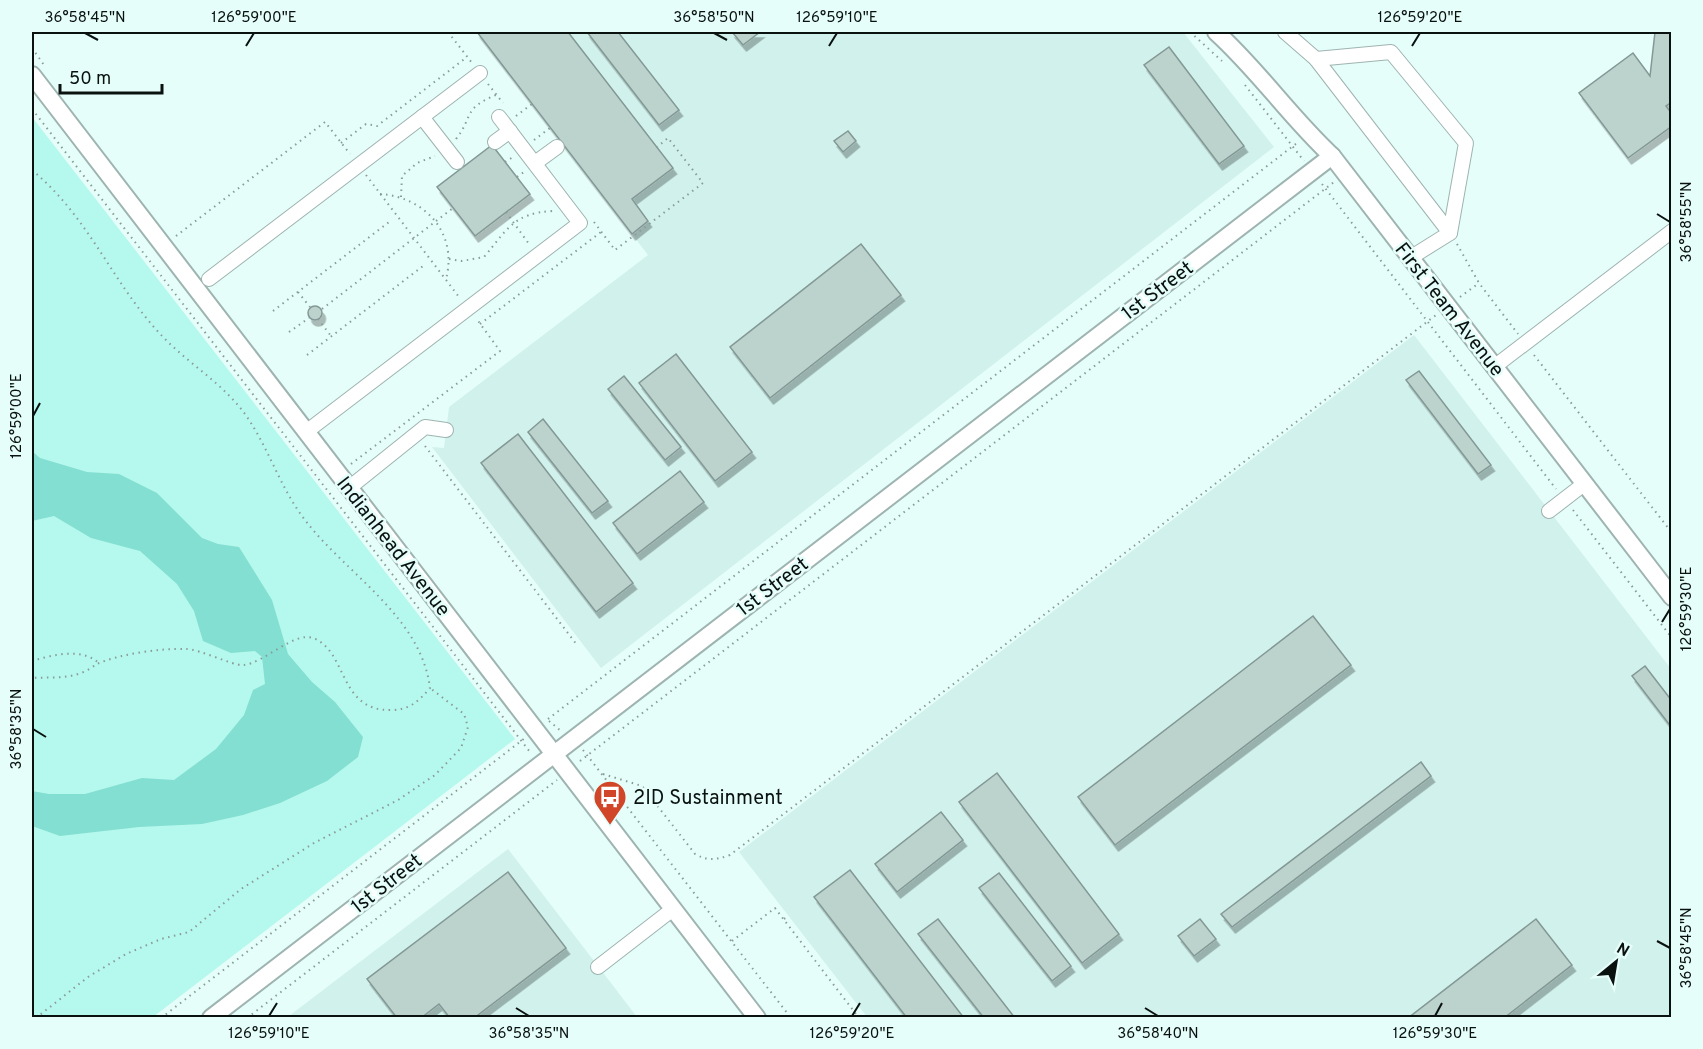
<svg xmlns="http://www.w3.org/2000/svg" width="1703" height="1049" font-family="Overpass,sans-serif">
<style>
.built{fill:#d1f1ec}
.green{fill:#b5f8ed}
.water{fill:#83dfd1}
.building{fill:#bbd2cd;stroke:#839894;stroke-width:1.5;filter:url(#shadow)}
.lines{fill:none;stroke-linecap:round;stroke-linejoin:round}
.minor-casing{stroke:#9eb4b0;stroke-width:16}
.major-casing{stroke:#9eb4b0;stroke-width:20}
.path{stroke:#8a9c98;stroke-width:2;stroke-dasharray:1.5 4.5;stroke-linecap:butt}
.minor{stroke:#fff;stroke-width:14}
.major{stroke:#fff;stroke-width:16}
.ticks{fill:none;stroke:#0a1210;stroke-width:2}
.labels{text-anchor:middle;stroke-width:5;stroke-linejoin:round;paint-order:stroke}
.street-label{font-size:20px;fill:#0a1210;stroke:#e6fefa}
.poi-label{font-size:20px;fill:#0a1210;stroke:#e6fefa;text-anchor:start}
.neatline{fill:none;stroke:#0a1210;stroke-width:2}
.ticks-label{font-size:15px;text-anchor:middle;fill:#0a1210}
</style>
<defs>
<filter id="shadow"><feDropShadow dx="3.5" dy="6" stdDeviation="0" flood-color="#0004"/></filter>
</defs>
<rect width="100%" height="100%" fill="#e6fefa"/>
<g class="built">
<polygon points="477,32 1183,32 1274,147 601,668 432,447 444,448 449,407 648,255"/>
<polygon points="1414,335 1671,669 1671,1017 867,1017 739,852"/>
<polygon points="508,849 637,1017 289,1018 289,1016"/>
</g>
<polygon class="green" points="32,117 515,739 153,1017 32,1017"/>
<polygon class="water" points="32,451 40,458 87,472 119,474 157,493 202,538 218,544 239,547 272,600 288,654 312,682 335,702 363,737 358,757 327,781 280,803 243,815 202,824 139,827 60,836 32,826 32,791 49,794 85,794 142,778 174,780 216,749 244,715 253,690 265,684 262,657 255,651 231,653 203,641 194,611 177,584 140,551 91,538 54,516 32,521"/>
<g class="building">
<polygon points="477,32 568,32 673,168 632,199 648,221 632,234"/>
<polygon points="587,32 618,32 679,110 659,125"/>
<polygon points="732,32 760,32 743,45"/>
<polygon points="1655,32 1672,32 1672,102 1666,106 1672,114 1672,126 1628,158 1579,93 1633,53 1650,76"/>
<polygon points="1169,47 1244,146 1219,164 1144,65"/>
<polygon points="848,131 856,141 843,152 834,141"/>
<polygon points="492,145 530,194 475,236 437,187"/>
<polygon points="861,244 901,295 770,398 730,347"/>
<circle cx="315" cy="313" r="7"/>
<polygon points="676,354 752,452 715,481 639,383"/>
<polygon points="1419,371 1491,465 1478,474 1406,380"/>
<polygon points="624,376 681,447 665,460 608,389"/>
<polygon points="543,419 608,501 592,513 528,432"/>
<polygon points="518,434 633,583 596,612 481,463"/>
<polygon points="680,471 704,502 637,554 613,523"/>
<polygon points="1313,616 1351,665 1115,845 1078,797"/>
<polygon points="1645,666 1672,701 1672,728 1632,676"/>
<polygon points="1421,762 1431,776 1232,927 1221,914"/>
<polygon points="997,773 1119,934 1082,963 959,802"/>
<polygon points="941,812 963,840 897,892 875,864"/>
<polygon points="850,870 964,1018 907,1018 814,897"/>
<polygon points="508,872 566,948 474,1018 450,1018 439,1004 421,1018 397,1018 367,979"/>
<polygon points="999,873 1071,966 1052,981 979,888"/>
<polygon points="938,919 1015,1018 984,1018 918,934"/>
<polygon points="1200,919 1216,939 1194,956 1178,936"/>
<polygon points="1536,919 1572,965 1504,1018 1408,1018"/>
</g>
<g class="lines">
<g class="minor-casing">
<g id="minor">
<polyline points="1285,32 1316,59 1450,233 1410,258"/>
<polyline points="1316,59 1391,52 1466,143 1450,233"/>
<polyline points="422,117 457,162"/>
<polyline points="495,142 510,131"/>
<polyline points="535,163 557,147"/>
<polyline points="209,279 480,73"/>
<polyline points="1494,367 1672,231"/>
<polyline points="306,432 580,223 499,117"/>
<polyline points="349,488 425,427 446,430"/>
<polyline points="1549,511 1584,484"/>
<polyline points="598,967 673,909"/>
</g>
</g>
<g class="major-casing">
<g id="major">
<path d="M1216,32c43,39 74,85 116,124l340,441"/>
<polyline points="32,75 757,1018"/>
<polyline points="211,1018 1332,156"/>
</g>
</g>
<g class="path">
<polyline points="448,32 472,63"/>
<polyline points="1190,32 1222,61"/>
<polyline points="32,48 44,65"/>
<polyline points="488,84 503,103"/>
<polyline points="1245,85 1304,161"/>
<polyline points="32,109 530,752"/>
<polyline points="516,116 532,104"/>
<path d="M456,139c18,-23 6,-30 40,-44"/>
<polyline points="534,140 550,128"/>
<polyline points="341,143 366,124 377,126 467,57"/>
<polyline points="505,162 513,157"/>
<path d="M32,170c60,50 82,118 134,170 26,26 57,44 79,74 24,34 35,74 60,106 41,54 116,96 125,168 -11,13 -21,22 -38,22 -54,2 -44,-59 -79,-72 -19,-7 -50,26 -70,27 -10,1 -43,-16 -57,-16 -24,-1 -67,5 -89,15 -5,3 -10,7 -16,9 -16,6 -33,4 -49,5"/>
<polyline points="366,175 459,297"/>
<polyline points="517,177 524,172"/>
<polyline points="1322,184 1556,489"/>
<path d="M380,194c46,3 78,40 66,85"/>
<polyline points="401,197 402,176 417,163 435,156"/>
<polyline points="506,212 529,244"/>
<polyline points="594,222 615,250 703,183 668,138 657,147"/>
<polyline points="176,236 325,122 350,154"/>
<polyline points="1457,244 1479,283 1518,334"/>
<path d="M449,259l13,2 22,-4c23,-27 29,-44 69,-46"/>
<polyline points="298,292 310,307"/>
<polyline points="1460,297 1479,283"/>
<polyline points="322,309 453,208"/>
<polyline points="273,311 389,222"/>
<polyline points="318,319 331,336"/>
<polyline points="480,324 601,232"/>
<polyline points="289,332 309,318"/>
<polyline points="307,355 423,266"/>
<polyline points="1534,355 1672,533"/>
<polyline points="425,446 577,645"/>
<polyline points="351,464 500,351 476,318"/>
<polyline points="1573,510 1672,638"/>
<path d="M32,661c21,-6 48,-14 67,2"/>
<polyline points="548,719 1297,143"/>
<polyline points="549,721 561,731"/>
<polyline points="583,750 791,1018"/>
<polyline points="580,761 1334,182"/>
<path d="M603,774l39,12 53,68c12,7 21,6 35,1l706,-540"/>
<polyline points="784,919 789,916"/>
<polyline points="732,941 775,908 859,1018"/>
<polyline points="36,1018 88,977 126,954 161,939 189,932 241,889 314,843 398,800 435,775 461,748 468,727 464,714 430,688"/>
<polyline points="161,1018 525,738"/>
<polyline points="247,1018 557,780"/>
</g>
<use href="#minor" class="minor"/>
<use href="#major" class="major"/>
</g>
<path class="ticks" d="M85,33l13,7M714,33l13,7M246,46l8,-13M829,46l8,-13M1412,46l8,-13M1657,214l13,8M33,416l7,-13M1662,622l8,-13M33,729l13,8M1657,941l13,7M516,1008l13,8M1145,1008l13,8M269,1016l8,-13M852,1016l8,-13M1435,1016l7,-13"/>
<defs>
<g id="bus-pin" transform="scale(1.725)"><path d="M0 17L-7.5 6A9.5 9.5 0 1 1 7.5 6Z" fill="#d14628" stroke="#e6fefa"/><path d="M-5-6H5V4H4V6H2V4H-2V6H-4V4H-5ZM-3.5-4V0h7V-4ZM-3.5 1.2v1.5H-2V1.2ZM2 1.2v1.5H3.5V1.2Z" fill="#fff"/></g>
</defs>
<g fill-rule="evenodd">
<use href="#bus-pin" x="610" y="797"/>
</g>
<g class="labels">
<g class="street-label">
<text transform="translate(1157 290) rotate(-37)" y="7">1st Street</text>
<text transform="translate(1450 309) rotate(52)" y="7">First Team Avenue</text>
<text transform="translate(394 546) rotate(52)" y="7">Indianhead Avenue</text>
<text transform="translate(772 586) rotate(-37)" y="7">1st Street</text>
<text transform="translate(386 883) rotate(-38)" y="7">1st Street</text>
</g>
<g class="poi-label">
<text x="633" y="804">2ID Sustainment</text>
</g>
</g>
<rect width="1703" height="1049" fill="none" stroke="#e6fefa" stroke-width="66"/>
<g transform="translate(1616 962) rotate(30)" stroke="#e6fefa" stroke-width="4.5" paint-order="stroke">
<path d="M0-4.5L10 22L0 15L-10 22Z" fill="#0a1210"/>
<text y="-9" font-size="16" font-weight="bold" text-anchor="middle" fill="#0a1210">N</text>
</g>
<path d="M60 84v9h102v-9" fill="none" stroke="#0a1210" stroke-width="3"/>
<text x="69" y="84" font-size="18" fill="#0a1210" stroke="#e6fefa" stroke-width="4.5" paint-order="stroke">50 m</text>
<rect x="33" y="33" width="1637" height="983" class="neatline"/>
<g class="ticks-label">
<text x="85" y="22">36°58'45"N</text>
<text x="254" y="22">126°59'00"E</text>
<text x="714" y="22">36°58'50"N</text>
<text x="837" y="22">126°59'10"E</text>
<text x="1420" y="22">126°59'20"E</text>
<text transform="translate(1686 222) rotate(-90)" y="5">36°58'55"N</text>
<text transform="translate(16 416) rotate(-90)" y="5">126°59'00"E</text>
<text transform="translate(1686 609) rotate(-90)" y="5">126°59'30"E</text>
<text transform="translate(16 729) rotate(-90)" y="5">36°58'35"N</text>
<text transform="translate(1686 948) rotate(-90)" y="5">36°58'45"N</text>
<text x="269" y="1038">126°59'10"E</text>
<text x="529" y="1038">36°58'35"N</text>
<text x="852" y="1038">126°59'20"E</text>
<text x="1158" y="1038">36°58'40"N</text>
<text x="1435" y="1038">126°59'30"E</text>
</g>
</svg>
